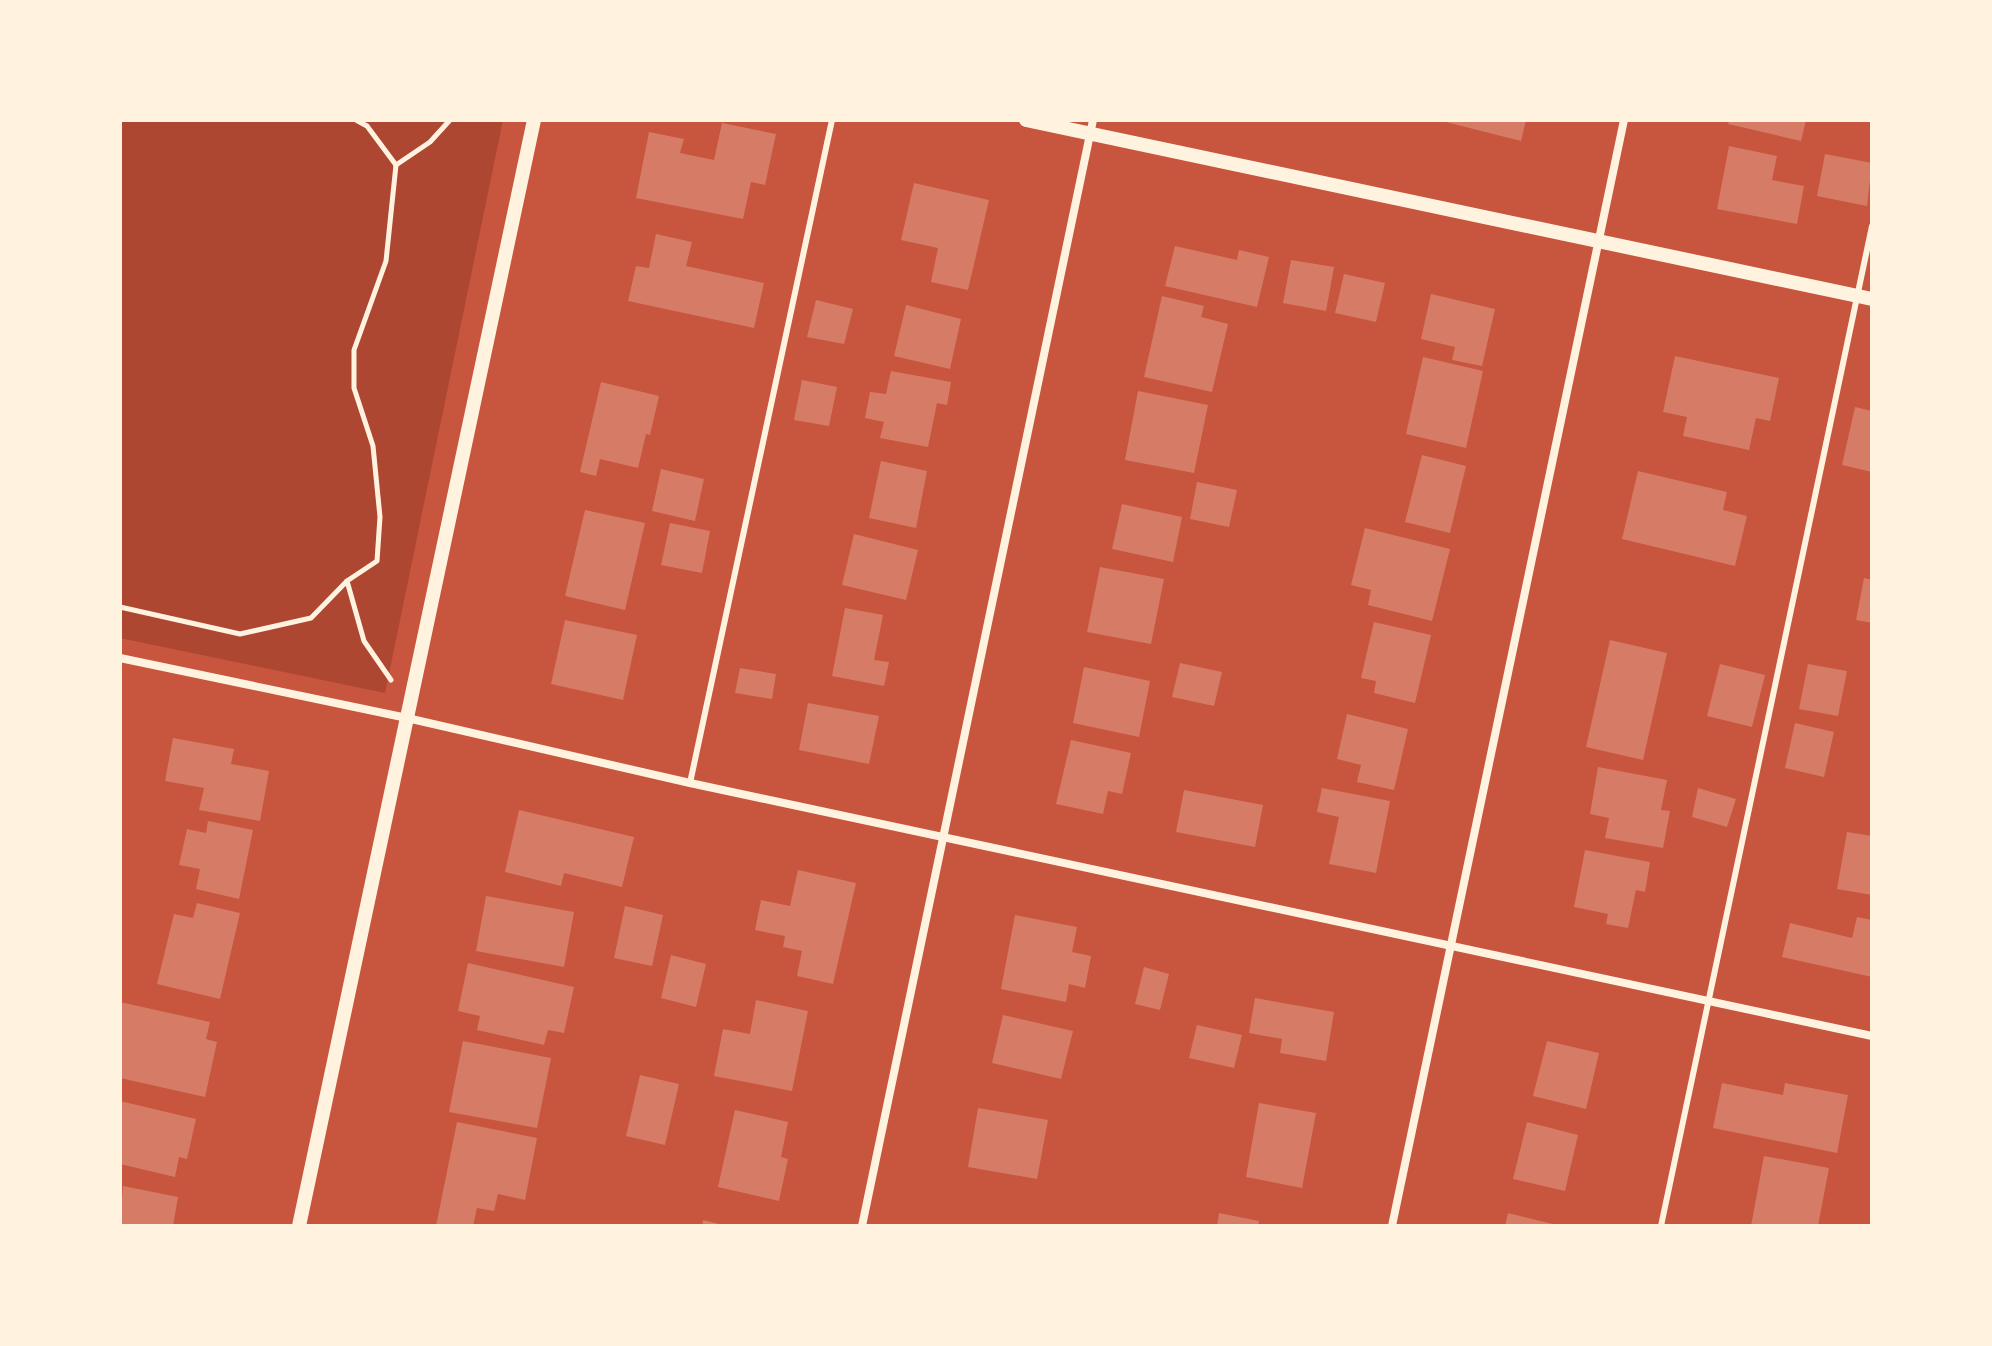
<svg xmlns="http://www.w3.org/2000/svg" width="1992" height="1346" font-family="'PT Sans Narrow',sans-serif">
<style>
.green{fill:#ae4732}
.building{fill:#d67c66}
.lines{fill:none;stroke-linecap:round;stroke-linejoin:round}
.path{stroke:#fff3e0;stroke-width:5}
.service{stroke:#fff3e0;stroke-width:6}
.minor{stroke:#fff3e0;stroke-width:8}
.tertiary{stroke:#fff3e0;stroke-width:14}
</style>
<rect width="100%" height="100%" fill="#c8553d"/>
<polygon class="green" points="120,120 503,120 385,693 120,638"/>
<g class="building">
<polygon points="1438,120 1526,120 1521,141"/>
<polygon points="1729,120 1806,120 1801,141 1728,124"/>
<polygon points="722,123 776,134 765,185 751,182 743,219 636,198 649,132 684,139 680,153 714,160"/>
<polygon points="1729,146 1777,156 1772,180 1804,186 1797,224 1717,209"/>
<polygon points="1825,154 1872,163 1867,206 1817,196"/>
<polygon points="914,183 989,200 968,290 931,282 938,248 901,240"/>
<polygon points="656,234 692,242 686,266 764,283 754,328 628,301 636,266 649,268"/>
<polygon points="1175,246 1237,260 1239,250 1269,257 1257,307 1165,286"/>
<polygon points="1291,260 1334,267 1326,311 1283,303"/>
<polygon points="1344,274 1385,283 1376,322 1335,313"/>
<polygon points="1431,294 1495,309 1482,366 1452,360 1455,347 1421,339"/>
<polygon points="1162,296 1204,306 1201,317 1228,324 1212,392 1144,377"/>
<polygon points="816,300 853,309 844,344 807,337"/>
<polygon points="906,305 961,319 950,369 894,356"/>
<polygon points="1675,356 1779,378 1770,421 1756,418 1749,450 1683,436 1687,417 1663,412"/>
<polygon points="1423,357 1483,371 1466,448 1406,434"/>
<polygon points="891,371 951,382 947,405 937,403 928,447 880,438 884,422 865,418 870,392 886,394"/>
<polygon points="802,380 837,387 829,426 794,420"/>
<polygon points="601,382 659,396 650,435 646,434 638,468 600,459 596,476 580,472"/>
<polygon points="1138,391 1208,405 1194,473 1125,460"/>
<polygon points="1855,407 1872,411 1872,472 1842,465"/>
<polygon points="1422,455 1466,466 1450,533 1405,522"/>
<polygon points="881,461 927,471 916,528 869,518"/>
<polygon points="661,469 704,479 695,521 652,511"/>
<polygon points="1638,471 1727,492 1723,510 1747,516 1735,566 1622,539"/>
<polygon points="1197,482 1237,490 1229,527 1190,519"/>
<polygon points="1122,504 1182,517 1173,562 1112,549"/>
<polygon points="585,510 645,523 625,610 565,596"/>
<polygon points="670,523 710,531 702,573 661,565"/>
<polygon points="1365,528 1450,549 1432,621 1368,605 1371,590 1351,585"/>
<polygon points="854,534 918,550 906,600 842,585"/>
<polygon points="1100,567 1164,579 1151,644 1087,632"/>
<polygon points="1864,578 1872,580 1872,623 1856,620"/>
<polygon points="845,608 883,615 874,660 889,662 884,686 832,676"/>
<polygon points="565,620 637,635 623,700 551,684"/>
<polygon points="1374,622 1431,635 1415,703 1374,693 1376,681 1361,678"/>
<polygon points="1610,640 1667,653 1643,760 1586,747"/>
<polygon points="1180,663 1222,672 1214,706 1172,697"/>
<polygon points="1720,664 1765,675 1752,727 1707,716"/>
<polygon points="1808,664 1847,671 1838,716 1799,709"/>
<polygon points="1084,667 1150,681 1139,737 1073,723"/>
<polygon points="740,668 776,674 772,699 735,693"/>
<polygon points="808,703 879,716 869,764 799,750"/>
<polygon points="1347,714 1408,729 1394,790 1357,782 1361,765 1337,759"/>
<polygon points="1795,723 1834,732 1824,777 1785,768"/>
<polygon points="173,738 234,749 231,764 269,771 260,821 199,810 204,788 165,781"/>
<polygon points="1071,740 1131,753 1122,794 1108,791 1103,814 1056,804"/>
<polygon points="1598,767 1667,780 1661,810 1670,811 1663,848 1605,838 1609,818 1590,814"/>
<polygon points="1322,788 1390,801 1376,873 1329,864 1339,817 1317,812"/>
<polygon points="1698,788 1736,799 1727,827 1692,817"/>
<polygon points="1184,790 1263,805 1255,847 1176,832"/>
<polygon points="519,810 634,837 622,887 564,873 561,886 505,872"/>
<polygon points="208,821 253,830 239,899 196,889 200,869 179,865 187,829 206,833"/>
<polygon points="1847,832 1872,836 1872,895 1837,889"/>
<polygon points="1585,850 1650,862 1645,892 1636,890 1628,928 1606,924 1608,914 1574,907"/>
<polygon points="798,870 856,883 833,984 797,976 802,951 783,947 785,936 755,930 761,900 790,906"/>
<polygon points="486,896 574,912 564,967 476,951"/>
<polygon points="197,903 240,913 220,999 157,984 174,914 193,918"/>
<polygon points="625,906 663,915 652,966 614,958"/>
<polygon points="1015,915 1077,927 1072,952 1091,956 1085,988 1069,984 1066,1002 1001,989"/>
<polygon points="1857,917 1872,920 1872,977 1782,957 1790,923 1852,938"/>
<polygon points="671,955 706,964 696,1007 661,998"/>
<polygon points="468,963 574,987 564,1033 548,1030 544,1045 477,1030 480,1016 458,1011"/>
<polygon points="1144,967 1169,974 1160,1010 1135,1004"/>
<polygon points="1255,998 1334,1012 1326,1061 1280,1053 1282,1039 1249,1033"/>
<polygon points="756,1000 808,1011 792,1091 714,1076 723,1029 750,1034"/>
<polygon points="120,1002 210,1022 206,1039 217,1042 205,1097 120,1078"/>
<polygon points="1003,1015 1073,1031 1061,1079 992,1063"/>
<polygon points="1197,1025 1242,1035 1234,1068 1189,1058"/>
<polygon points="463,1041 551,1058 537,1128 449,1112"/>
<polygon points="1547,1041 1599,1053 1586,1109 1533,1096"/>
<polygon points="640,1075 679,1084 665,1145 626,1136"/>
<polygon points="1722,1083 1783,1095 1785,1083 1848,1095 1837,1153 1713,1128"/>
<polygon points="120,1101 196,1119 187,1159 179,1157 175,1177 120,1164"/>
<polygon points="1259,1103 1316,1113 1302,1188 1246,1177"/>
<polygon points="978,1108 1048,1120 1037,1179 968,1167"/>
<polygon points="735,1110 788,1122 781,1157 788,1159 779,1201 718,1187"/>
<polygon points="457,1122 537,1138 525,1200 498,1194 494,1211 477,1208 473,1226 436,1226"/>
<polygon points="1527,1122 1578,1135 1565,1191 1513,1179"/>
<polygon points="1764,1156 1829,1168 1818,1226 1751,1226"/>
<polygon points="123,1186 178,1197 173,1226 120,1226"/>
<polygon points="1219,1213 1259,1221 1258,1226 1217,1226"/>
<polygon points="1508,1213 1557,1225 1557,1226 1505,1226"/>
<polygon points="703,1220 723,1225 723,1226 702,1226"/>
</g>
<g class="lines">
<g class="path">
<polyline points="396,165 430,142 450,120"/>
<polyline points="347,581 364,641 391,680"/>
<polyline points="120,607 240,634 311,618 347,581 377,561 380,517 373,446 354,388 354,350 386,261 396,165 367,126 356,120"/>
</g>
<g class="service">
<polyline points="690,783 832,120"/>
<polyline points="1661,1226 1872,226"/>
</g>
<g class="minor">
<polyline points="120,658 407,718 690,783 1872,1036"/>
<polyline points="862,1226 1093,120"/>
<polyline points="1392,1226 1624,120"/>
</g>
<g class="tertiary">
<polyline points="1026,120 1872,299"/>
<polyline points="299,1226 534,120"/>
</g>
</g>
<rect width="1992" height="1346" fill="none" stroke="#fff3e0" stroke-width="244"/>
</svg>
